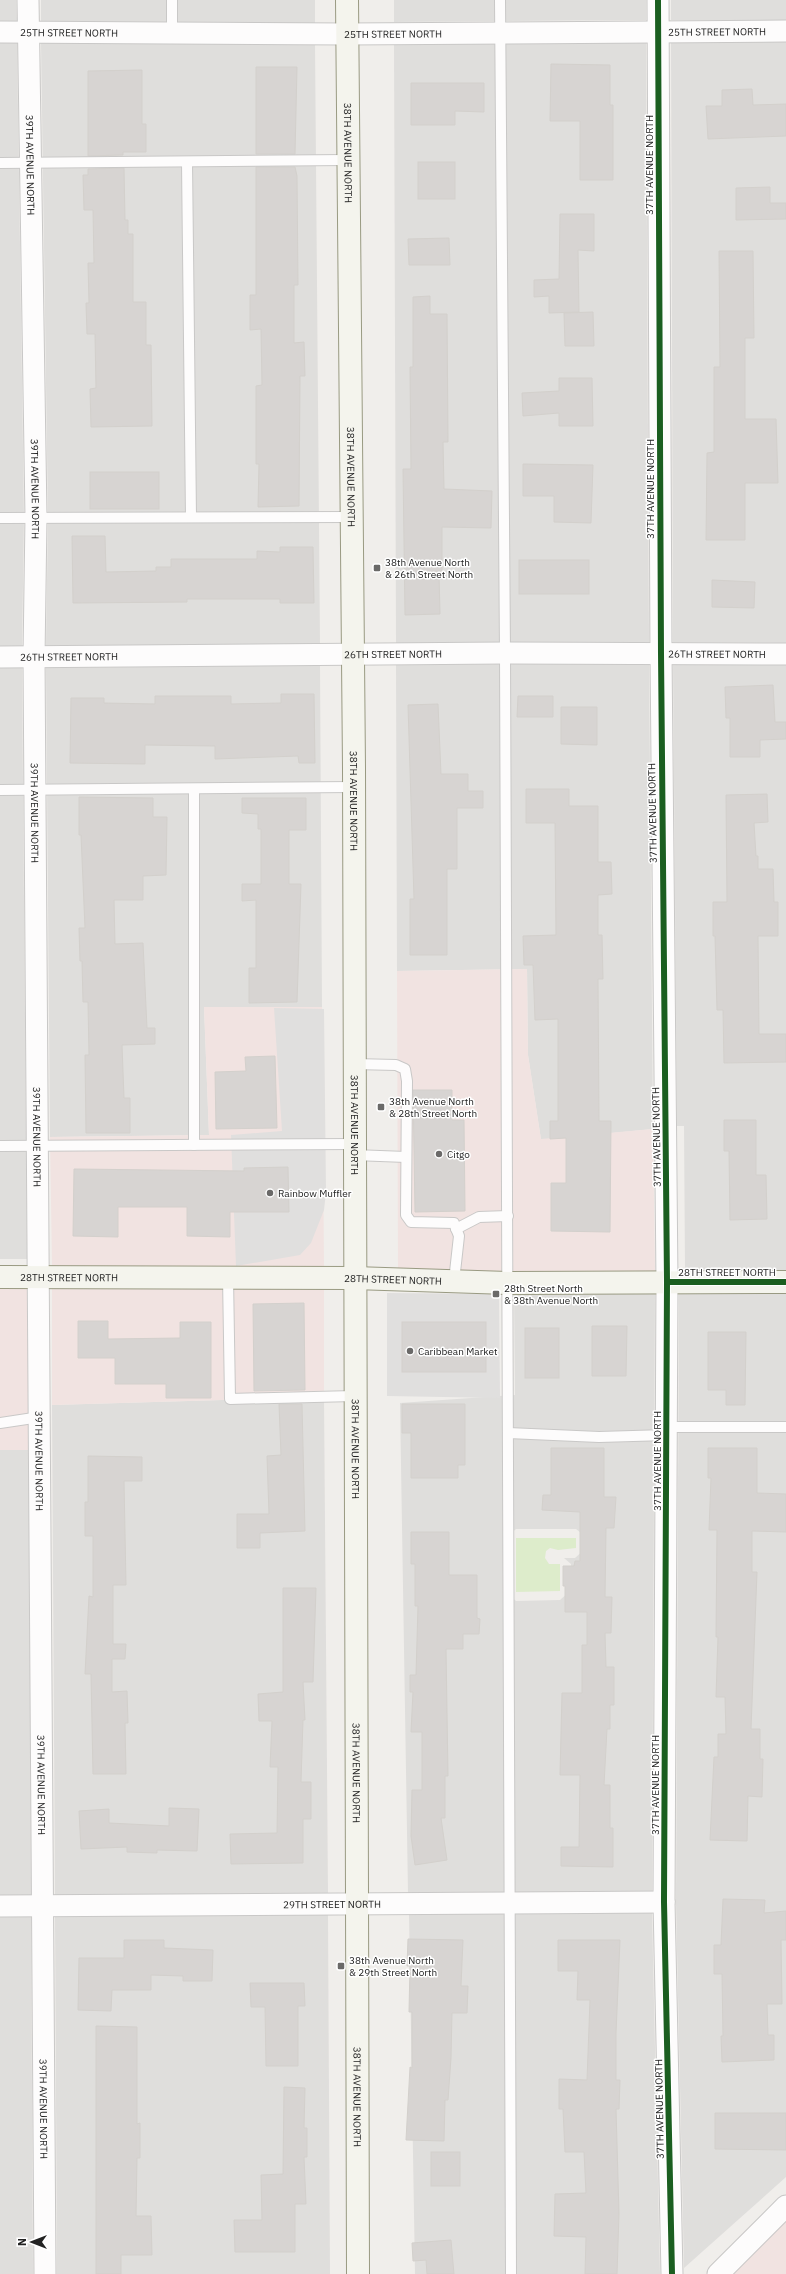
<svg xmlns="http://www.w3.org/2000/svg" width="786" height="2274" font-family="'IBM Plex Sans',sans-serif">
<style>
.residential{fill:#dfdedc;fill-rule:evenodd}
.commercial{fill:#f1e3e1}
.grass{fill:#ddeccb}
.parking{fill:#e0dfde}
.building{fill:#d7d4d2;stroke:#d3d0cc}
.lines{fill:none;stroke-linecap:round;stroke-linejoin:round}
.lane-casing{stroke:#c9c8c7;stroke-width:12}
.street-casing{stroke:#c9c8c7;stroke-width:23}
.secondary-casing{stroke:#999a82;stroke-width:24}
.lane{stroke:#fdfcfc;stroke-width:10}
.street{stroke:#fdfcfc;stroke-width:21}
.secondary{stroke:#f4f4ed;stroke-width:22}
.cycleway-casing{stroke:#fff;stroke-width:8}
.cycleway{stroke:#1b5e20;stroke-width:6}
.poi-dot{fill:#6a6968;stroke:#fff;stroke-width:1.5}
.labels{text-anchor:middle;stroke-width:3;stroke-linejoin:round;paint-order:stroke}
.street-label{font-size:10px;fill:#222;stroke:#fff}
.poi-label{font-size:10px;fill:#222;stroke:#fff;text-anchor:start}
</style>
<rect width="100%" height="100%" fill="#f0eeeb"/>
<g class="residential">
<polygon points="0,0 16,0 17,21 0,21"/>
<polygon points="41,0 315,0 315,23 41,21"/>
<polygon points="394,0 646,0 646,20 394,22"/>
<rect x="671" y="0" width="115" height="20"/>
<polygon points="786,41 786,643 673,642 671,42"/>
<polygon points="0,42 17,42 24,517 22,647 0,647"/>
<polygon points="646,42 649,642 396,643 394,44"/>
<polygon points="41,43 315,44 320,644 46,646 48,517"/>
<polygon points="649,663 653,1129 541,1140 528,1055 527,969 397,971 396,665"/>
<polygon points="673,663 786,665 786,1271 679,1271 679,1269 685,1269 684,1126 677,1126"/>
<polygon points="320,665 322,1007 204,1007 209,1135 50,1137 46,668"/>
<polygon points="0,668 22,668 27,1259 0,1259"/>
<path d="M655,1293l-3,599 -244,1 -8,-490 115,-8 -1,-101zM516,1529h60l11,9 -1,10 -11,10h-11l7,6 -1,27 -10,9 -44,1 -10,-9v-54z"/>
<polygon points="679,1293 786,1293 786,2177 684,2268 676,1902"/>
<polygon points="324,1397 328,1893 55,1895 52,1405"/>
<polygon points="0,1450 29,1450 31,1895 0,1895"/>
<polygon points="652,1913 660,2274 415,2274 409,1914"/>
<polygon points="328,1915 330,2274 57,2274 55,1916"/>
<polygon points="0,1917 31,1917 33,2274 0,2274"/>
</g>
<g class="commercial">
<polygon points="527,969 528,1055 541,1139 653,1129 655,1271 508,1272 398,1268 397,971"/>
<polygon points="204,1007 322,1007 324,1267 52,1266 50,1137 209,1135"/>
<polygon points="0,1287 28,1287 29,1450 0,1450"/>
<polygon points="52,1287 324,1288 324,1397 52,1405"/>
<polygon points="786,2221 786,2274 733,2274"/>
</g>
<polygon class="grass" points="516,1538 576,1538 576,1548 558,1550 550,1548 546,1551 545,1558 549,1564 560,1564 560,1591 516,1592"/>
<g class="parking">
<polygon points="274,1008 324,1009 326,1192 324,1210 311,1243 300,1255 236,1266 231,1135 282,1131"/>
<polygon points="387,1293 499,1294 500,1398 387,1396"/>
</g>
<g class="building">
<polygon points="551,64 610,65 610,105 613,105 613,180 580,180 580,121 550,121"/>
<polygon points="256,67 297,67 295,154 256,154"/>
<polygon points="142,70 142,124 146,124 146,152 123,152 123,155 88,156 88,71"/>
<polygon points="411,83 484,83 484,112 455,111 455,125 411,125"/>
<polygon points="752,89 753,105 786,104 786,136 708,139 706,106 722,106 722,90"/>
<rect x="418" y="162" width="37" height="37"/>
<polygon points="256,167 295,167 297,176 298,285 294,285 294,343 304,342 305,376 300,376 299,506 258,507 259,464 256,464 256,386 262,385 261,329 250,330 250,295 256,295"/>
<polygon points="124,168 125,220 128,220 128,234 133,234 133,302 146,302 146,345 151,345 152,426 91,427 90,389 96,388 95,334 87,334 86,303 89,303 88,263 94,263 93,210 84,210 83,175 88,175 88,169"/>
<polygon points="770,187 770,203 786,203 786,219 736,220 736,188"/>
<polygon points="560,214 594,214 594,251 578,250 579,312 549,313 549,296 534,297 534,280 559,279"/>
<polygon points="449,238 450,265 409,265 408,239"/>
<polygon points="719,251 753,251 754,338 745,338 745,419 776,419 778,483 745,483 745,540 706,540 707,453 714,452 714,367 720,367"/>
<polygon points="430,296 430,314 447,314 448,442 443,442 444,489 492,491 491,528 442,527 442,574 439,574 440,614 405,615 403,469 411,469 410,367 413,367 413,297"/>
<polygon points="593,312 594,346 565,346 564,313"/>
<polygon points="559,378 592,378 593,426 559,426 559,413 523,416 522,393 559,391"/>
<polygon points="523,464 593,465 591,523 554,522 554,496 523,496"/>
<rect x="90" y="472" width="69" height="37"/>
<polygon points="72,536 105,536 106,572 156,571 156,567 171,567 171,559 257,559 257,551 280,552 280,547 313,547 314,603 280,603 280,599 187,599 187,602 73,603"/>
<rect x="519" y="560" width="70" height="34"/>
<polygon points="712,580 755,582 754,608 712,607"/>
<polygon points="773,685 775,722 786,722 786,739 760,740 760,757 730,757 730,718 726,718 725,687"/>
<polygon points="281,694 314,694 315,763 299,763 298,756 215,759 215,746 145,745 145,764 70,763 71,698 104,698 104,703 155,704 155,696 231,696 231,704 281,703"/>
<polygon points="518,696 553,696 553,717 517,717"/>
<polygon points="438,704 441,774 468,774 468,791 483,791 483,808 457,808 457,869 447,869 447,955 410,955 410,899 414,899 408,705"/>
<polygon points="561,707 597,707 597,745 561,744"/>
<polygon points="526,789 569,789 569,806 598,806 598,862 611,862 612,894 598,895 598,935 602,935 603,979 598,979 599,1121 611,1121 610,1232 551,1231 551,1183 566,1183 566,1138 550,1139 550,1121 558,1121 558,1019 535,1020 533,965 524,965 523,936 556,935 555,823 526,823"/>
<polygon points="767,794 768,822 754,823 756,856 758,856 758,869 773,869 774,902 778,902 778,936 758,936 759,1034 786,1034 786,1062 724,1063 723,1010 717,1010 715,936 713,936 713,902 727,902 726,795"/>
<polygon points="79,797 153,798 153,817 167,817 166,875 143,876 143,900 114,900 115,944 143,943 147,1028 155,1028 155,1044 122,1045 124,1098 130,1098 130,1133 86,1133 85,1055 89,1055 88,1002 83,1002 82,961 80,961 79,928 85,928 81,835 79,835"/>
<polygon points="242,798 306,798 306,830 289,830 289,884 301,884 297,1002 249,1003 249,968 256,968 256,900 242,901 242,884 261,884 261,829 258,829 258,814 242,813"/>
<polygon points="275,1056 277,1128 216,1129 215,1072 246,1071 245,1057"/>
<polygon points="413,1090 452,1090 452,1120 464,1120 465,1211 415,1212"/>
<polygon points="724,1120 756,1120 756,1175 766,1175 767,1219 730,1220 729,1151 724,1151"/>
<polygon points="288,1167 289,1212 230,1212 230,1237 187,1236 187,1207 118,1207 118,1237 73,1236 74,1169 244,1171 244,1168"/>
<polygon points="304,1303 305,1390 254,1391 253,1304"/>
<polygon points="78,1321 108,1321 108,1339 180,1338 180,1322 211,1322 211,1398 166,1398 166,1384 115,1384 115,1358 78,1358"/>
<rect x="402" y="1322" width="84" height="50"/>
<polygon points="592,1326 627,1326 626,1376 592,1376"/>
<rect x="525" y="1328" width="34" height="50"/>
<polygon points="708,1332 746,1332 745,1405 726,1405 726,1390 708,1390"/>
<polygon points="279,1404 302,1404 305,1531 260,1533 260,1548 237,1548 237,1514 269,1514 267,1456 281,1455"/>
<polygon points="402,1404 465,1404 465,1465 458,1465 458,1478 411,1478 411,1433 402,1433"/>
<polygon points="551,1448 604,1448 604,1497 616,1497 614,1528 606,1528 605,1597 612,1597 611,1633 605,1633 606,1667 614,1667 614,1705 610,1705 610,1729 607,1729 604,1785 610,1785 610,1828 613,1828 613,1867 561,1866 561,1847 579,1847 580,1775 560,1775 562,1693 582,1693 582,1645 587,1645 587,1612 565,1612 565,1586 563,1586 563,1566 574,1566 575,1561 580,1561 580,1512 542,1510 543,1495 551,1495"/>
<polygon points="708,1448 757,1448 757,1493 786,1494 786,1532 752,1531 752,1572 757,1572 751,1729 760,1729 760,1759 763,1759 762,1797 748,1796 747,1841 710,1840 714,1757 718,1757 718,1734 726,1734 725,1697 716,1697 718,1637 716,1637 717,1530 709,1530 711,1478 708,1478"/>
<polygon points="88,1456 142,1457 142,1481 124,1481 126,1585 113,1585 113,1644 126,1644 125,1659 112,1659 112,1692 127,1691 128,1723 125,1723 126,1774 93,1774 91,1674 85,1674 89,1596 93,1597 93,1536 85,1536 85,1502 88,1502"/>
<polygon points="411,1532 449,1532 449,1575 477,1575 477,1618 480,1619 479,1634 463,1634 463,1649 446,1649 448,1776 445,1776 445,1818 441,1818 447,1860 415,1865 411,1836 412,1790 422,1790 422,1732 411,1732 413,1692 410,1692 410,1675 416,1675 418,1606 415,1606 415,1564 411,1564"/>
<polygon points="283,1588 316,1588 313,1682 303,1682 305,1720 303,1720 301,1782 311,1782 311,1819 303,1819 303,1863 231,1864 230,1834 277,1833 278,1767 270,1767 272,1721 259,1721 258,1694 283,1692"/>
<polygon points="169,1808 199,1809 197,1851 157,1850 157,1853 127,1852 127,1847 81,1849 79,1811 109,1809 109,1823 169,1826"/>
<polygon points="723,1899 765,1900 764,1913 786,1911 786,1940 781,1940 782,2004 767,2004 768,2035 774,2035 774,2060 722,2062 721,2036 723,2036 722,1974 714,1974 714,1945 721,1945"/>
<polygon points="408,1939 463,1940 461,1986 468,1986 467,2013 452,2013 451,2058 448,2100 445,2100 444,2141 406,2140 410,2067 412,2068 412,2012 409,2012 410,1966 407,1966"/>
<polygon points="124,1940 164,1940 164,1948 213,1950 212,1981 183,1981 183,1976 151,1975 151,1990 112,1990 111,2011 78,2010 79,1958 124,1958"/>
<polygon points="558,1940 620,1940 616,2033 616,2080 620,2080 619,2109 616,2109 619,2214 617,2274 585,2274 586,2237 554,2236 555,2194 586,2193 584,2152 565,2152 563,2109 559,2109 559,2079 587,2080 590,2000 577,2000 578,1971 558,1971"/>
<polygon points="250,1983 304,1983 305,2006 298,2006 298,2066 266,2066 265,2007 251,2007"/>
<polygon points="96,2026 137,2027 137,2124 140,2123 140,2158 137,2158 136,2216 151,2216 152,2255 121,2255 121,2274 96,2274"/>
<polygon points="284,2087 305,2088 304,2128 307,2128 307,2157 304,2157 306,2204 295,2204 295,2252 235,2252 234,2220 262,2220 261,2175 283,2174"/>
<polygon points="715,2113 786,2113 786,2150 715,2149"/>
<rect x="431" y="2152" width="29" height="34"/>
<polygon points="451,2240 454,2274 427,2274 426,2260 413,2261 412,2243"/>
</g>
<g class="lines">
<g class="lane-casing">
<g id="lane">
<polyline points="172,0 172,33"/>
<polyline points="500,0 505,653 511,2274"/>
<polyline points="187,162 191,517"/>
<polyline points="0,163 347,160"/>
<polyline points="0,518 352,517"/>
<polyline points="194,789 194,1145"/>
<polyline points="0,790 354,787"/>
<polyline points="354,1064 396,1065 405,1069 407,1081 406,1215 411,1222 454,1223 459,1236 454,1281"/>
<polyline points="0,1146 354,1144"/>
<polyline points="354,1155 406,1157"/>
<polyline points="456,1229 479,1217 508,1216"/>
<polyline points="228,1277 230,1399 354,1396"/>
<polyline points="0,1423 40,1417"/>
<polyline points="667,1427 786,1427"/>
<polyline points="508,1433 599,1437 667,1435"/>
</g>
</g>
<g class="street-casing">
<g id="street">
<path id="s1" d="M28,0l8,517 -2,140 11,1617"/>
<polyline points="658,0 661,653 667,1282 664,1902 672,2274"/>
<path id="s2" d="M0,32l347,2 439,-3"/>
<path id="s3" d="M0,657l505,-4 281,1"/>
<path id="s4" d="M0,1906l664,-4"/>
<polyline points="718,2274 786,2206"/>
</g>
</g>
<g class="secondary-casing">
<g id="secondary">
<path id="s5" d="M347,0l7,768 4,1506"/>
<path id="s6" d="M0,1277l354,1 154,5 278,-1"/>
</g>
</g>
<use href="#lane" class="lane"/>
<use href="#street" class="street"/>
<use href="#secondary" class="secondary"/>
<g class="cycleway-casing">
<g id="cycleway">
<polyline points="658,0 661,653 667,1282 664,1902 672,2274"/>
<polyline points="667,1282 786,1282"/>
</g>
</g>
<use href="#cycleway" class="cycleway"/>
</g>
<g class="poi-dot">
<rect x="373" y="564" width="8" height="8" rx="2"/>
<rect x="377" y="1103" width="8" height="8" rx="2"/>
<circle cx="439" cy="1154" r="4"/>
<circle cx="270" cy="1193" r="4"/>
<rect x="492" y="1290" width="8" height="8" rx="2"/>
<circle cx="410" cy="1351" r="4"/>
<rect x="337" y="1962" width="8" height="8" rx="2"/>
</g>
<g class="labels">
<g class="street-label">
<text dy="4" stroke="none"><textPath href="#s2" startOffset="717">25TH STREET NORTH</textPath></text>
<text dy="4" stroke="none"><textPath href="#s2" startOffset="69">25TH STREET NORTH</textPath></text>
<text dy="4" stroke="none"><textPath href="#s2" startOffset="393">25TH STREET NORTH</textPath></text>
<text dy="4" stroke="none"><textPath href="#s5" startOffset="153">38TH AVENUE NORTH</textPath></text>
<text dy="4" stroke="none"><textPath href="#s1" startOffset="165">39TH AVENUE NORTH</textPath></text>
<text transform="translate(649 165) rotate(-90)" y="4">37TH AVENUE NORTH</text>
<text dy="4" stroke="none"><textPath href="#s5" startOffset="477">38TH AVENUE NORTH</textPath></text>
<text dy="4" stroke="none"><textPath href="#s1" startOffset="489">39TH AVENUE NORTH</textPath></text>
<text transform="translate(650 489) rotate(-90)" y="4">37TH AVENUE NORTH</text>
<text dy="4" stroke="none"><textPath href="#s3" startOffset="717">26TH STREET NORTH</textPath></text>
<text dy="4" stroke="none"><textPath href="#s3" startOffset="393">26TH STREET NORTH</textPath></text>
<text dy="4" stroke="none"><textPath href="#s3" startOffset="69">26TH STREET NORTH</textPath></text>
<text dy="4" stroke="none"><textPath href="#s5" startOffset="801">38TH AVENUE NORTH</textPath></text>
<text dy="4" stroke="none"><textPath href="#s1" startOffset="813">39TH AVENUE NORTH</textPath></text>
<text transform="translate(652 813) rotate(-91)" y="4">37TH AVENUE NORTH</text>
<text dy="4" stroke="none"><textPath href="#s5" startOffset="1125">38TH AVENUE NORTH</textPath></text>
<text dy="4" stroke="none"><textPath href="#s1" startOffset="1137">39TH AVENUE NORTH</textPath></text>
<text transform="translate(656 1137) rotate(-91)" y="4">37TH AVENUE NORTH</text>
<text x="727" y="1276">28TH STREET NORTH</text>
<text dy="4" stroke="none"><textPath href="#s6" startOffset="69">28TH STREET NORTH</textPath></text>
<text dy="4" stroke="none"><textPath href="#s6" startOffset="393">28TH STREET NORTH</textPath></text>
<text dy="4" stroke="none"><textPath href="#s5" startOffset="1449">38TH AVENUE NORTH</textPath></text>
<text dy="4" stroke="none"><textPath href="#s1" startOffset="1461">39TH AVENUE NORTH</textPath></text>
<text transform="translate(657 1461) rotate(-90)" y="4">37TH AVENUE NORTH</text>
<text dy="4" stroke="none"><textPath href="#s5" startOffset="1773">38TH AVENUE NORTH</textPath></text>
<text dy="4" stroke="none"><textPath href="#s1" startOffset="1785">39TH AVENUE NORTH</textPath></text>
<text transform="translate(655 1785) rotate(-90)" y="4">37TH AVENUE NORTH</text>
<text dy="4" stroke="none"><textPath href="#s4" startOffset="332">29TH STREET NORTH</textPath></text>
<text dy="4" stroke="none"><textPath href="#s5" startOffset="2097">38TH AVENUE NORTH</textPath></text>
<text dy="4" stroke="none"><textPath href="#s1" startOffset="2109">39TH AVENUE NORTH</textPath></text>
<text transform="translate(659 2109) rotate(-91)" y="4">37TH AVENUE NORTH</text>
</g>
<g class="poi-label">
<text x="385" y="566">38th Avenue North<tspan x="385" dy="12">&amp; 26th Street North</tspan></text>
<text x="389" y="1105">38th Avenue North<tspan x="389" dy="12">&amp; 28th Street North</tspan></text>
<text x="447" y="1158">Citgo</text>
<text x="278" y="1197">Rainbow Muffler</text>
<text x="504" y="1292">28th Street North<tspan x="504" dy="12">&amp; 38th Avenue North</tspan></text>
<text x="418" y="1355">Caribbean Market</text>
<text x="349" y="1964">38th Avenue North<tspan x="349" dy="12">&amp; 29th Street North</tspan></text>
</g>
</g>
<g transform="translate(32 2242) rotate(270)" stroke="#ffffff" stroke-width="3" paint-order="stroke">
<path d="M0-3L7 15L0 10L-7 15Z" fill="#222222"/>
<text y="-6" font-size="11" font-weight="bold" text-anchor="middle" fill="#222222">N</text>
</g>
</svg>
